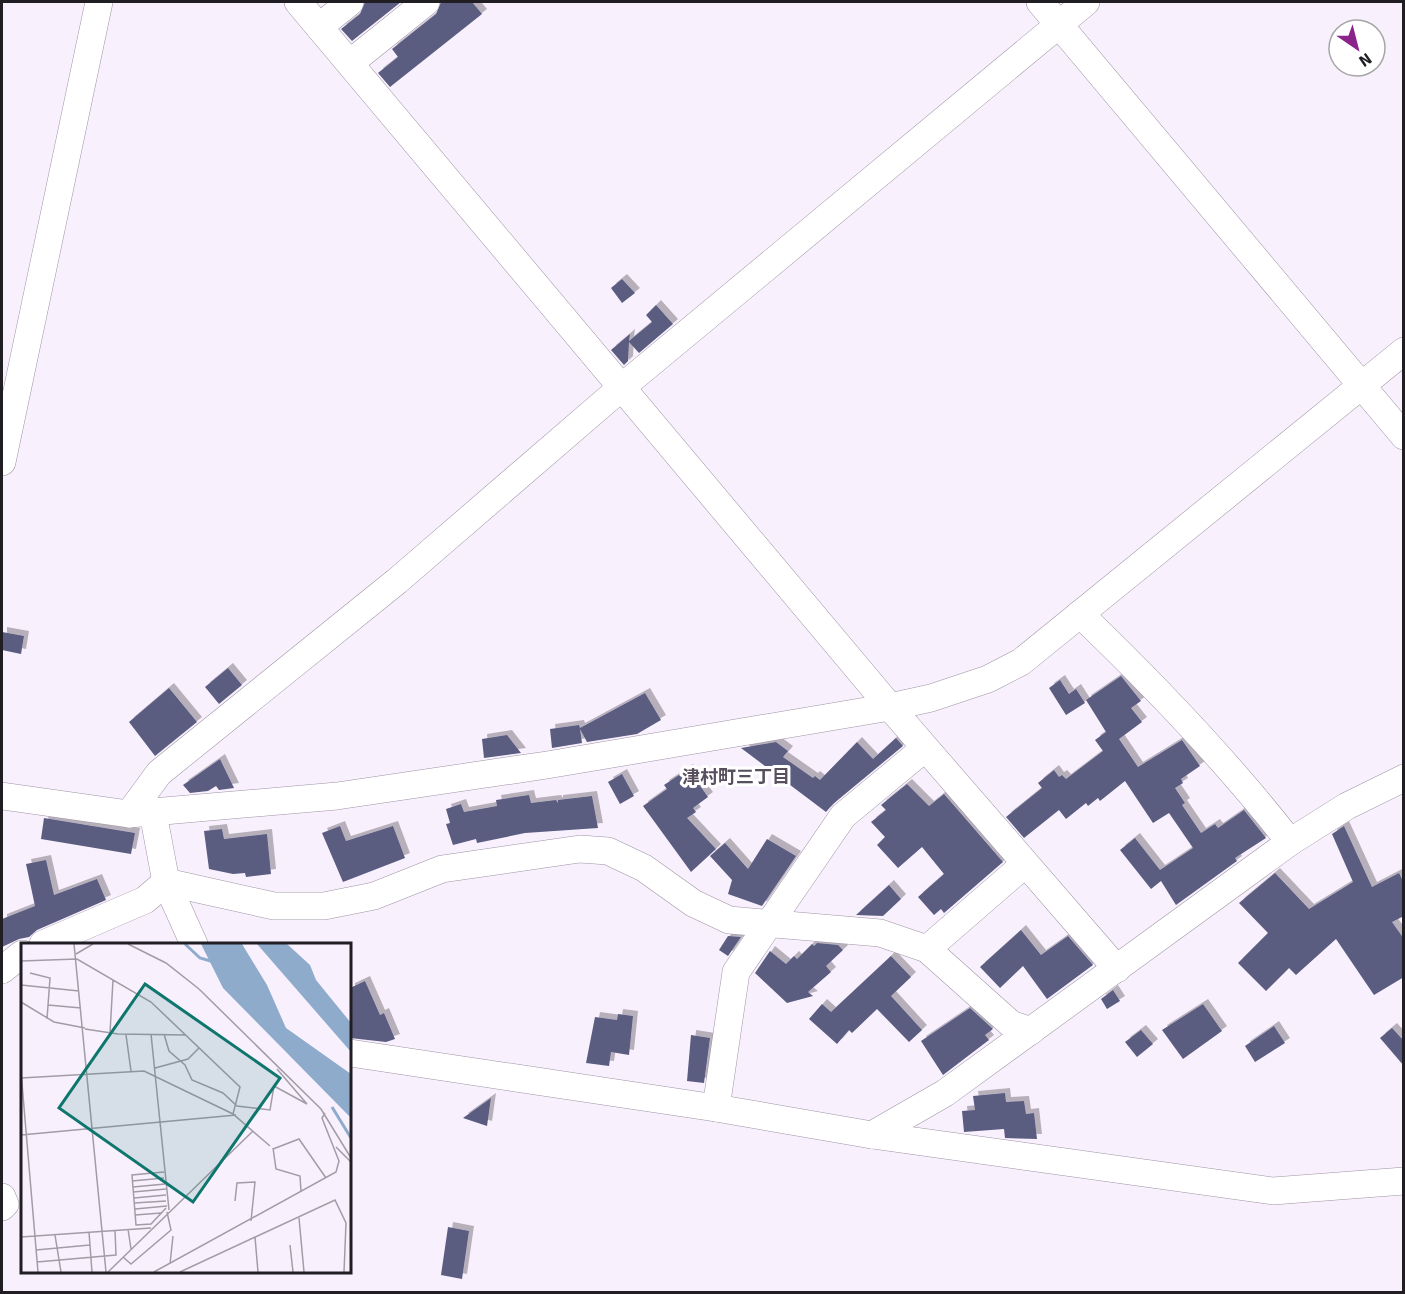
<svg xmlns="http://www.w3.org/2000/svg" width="1405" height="1294" font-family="Signika,'Noto Sans JP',sans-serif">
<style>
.building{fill:#5a5c80;filter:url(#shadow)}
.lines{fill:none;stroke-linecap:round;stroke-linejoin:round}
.minor-casing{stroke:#9e94a4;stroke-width:28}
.minor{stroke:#fff;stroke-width:27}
.labels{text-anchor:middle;stroke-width:6;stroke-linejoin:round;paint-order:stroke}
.neighbourhood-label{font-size:18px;font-weight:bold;fill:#584f5e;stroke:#fff}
.inset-river{fill:none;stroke:#8fabcc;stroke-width:3}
.inset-road{fill:none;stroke:#a29ca6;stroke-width:1.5}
.view{fill:#0f766e;fill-opacity:0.15;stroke:#0f766e;stroke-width:3}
.inset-edge{fill:none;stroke:#201d23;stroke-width:3}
</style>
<defs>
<filter id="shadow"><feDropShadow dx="5" dy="-5" stdDeviation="0" flood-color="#0004"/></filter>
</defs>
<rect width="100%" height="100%" fill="#f9f0fe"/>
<g class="building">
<polygon points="365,2 401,2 352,41 341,29 360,14"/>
<polygon points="441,2 472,2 482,14 390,87 378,73 398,57 392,49 436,14"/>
<polygon points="622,279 635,293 622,303 611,288"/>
<polygon points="656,305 673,324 639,353 629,342 628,361 624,365 611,350 630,334 629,341 652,322 646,315"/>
<polygon points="2,632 24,636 21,654 2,650"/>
<polygon points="228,668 242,685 219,704 205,687"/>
<polygon points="1121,676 1141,701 1131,708 1142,722 1119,739 1138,767 1182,740 1200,766 1181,779 1183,783 1175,788 1185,803 1182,805 1201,833 1215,824 1218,828 1244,810 1266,838 1235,858 1237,861 1176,905 1161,881 1151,889 1120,850 1135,838 1160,870 1193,848 1169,813 1153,823 1125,781 1100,801 1098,798 1088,806 1086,803 1066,819 1059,810 1024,838 1006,817 1042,788 1038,783 1054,770 1059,777 1062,775 1066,779 1103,751 1095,740 1106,732 1086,700"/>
<polygon points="1060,680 1069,694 1076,689 1085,703 1066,715 1049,688"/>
<polygon points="169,688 197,722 155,756 129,722"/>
<polygon points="645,693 661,720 637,734 587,742 580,729 582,743 552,748 550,729 579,725 580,728"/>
<polygon points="507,735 521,753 484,758 482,739"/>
<polygon points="896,738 903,746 833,804 826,812 741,748 776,742 788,751 783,757 813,778 815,776 820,780 857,742 873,759"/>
<polygon points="220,759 234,788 219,790 216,786 208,791 190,793 183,785"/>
<polygon points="688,769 708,797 693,808 696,812 687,818 716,849 691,872 643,806 667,789 664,785"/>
<polygon points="622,774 634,796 620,804 608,782"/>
<polygon points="907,784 929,806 944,794 1003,862 944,913 941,909 934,915 918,897 944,874 922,847 898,868 877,845 885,837 871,822 886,810 881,805"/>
<polygon points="529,795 531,803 556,800 558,803 558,800 592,796 598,828 525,833 477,843 476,839 453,845 446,824 450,823 446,809 461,804 464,812 497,806 496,800"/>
<polygon points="44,818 135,833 131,854 41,839"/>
<polygon points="340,826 346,841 393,826 405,858 343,882 322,833"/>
<polygon points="1344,826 1372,887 1399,873 1404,883 1404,916 1392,922 1404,939 1404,977 1374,995 1336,939 1296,975 1289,968 1266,991 1238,963 1268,933 1239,903 1275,873 1309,909 1353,882 1332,834"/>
<polygon points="222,829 224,839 267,834 271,874 246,877 245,873 233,874 209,869 204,831"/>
<polygon points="767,839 796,856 762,906 728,894 732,880 710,856 725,843 748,869"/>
<polygon points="46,860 54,895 97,879 106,900 37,930 29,937 19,939 2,947 2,919 35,906 26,864"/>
<polygon points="889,885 901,899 883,916 856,915"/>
<polygon points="1021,930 1041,955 1068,936 1093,965 1047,999 1023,966 1000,988 980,967"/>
<polygon points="728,936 741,937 728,956 719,950"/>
<polygon points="817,943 838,945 843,950 826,966 831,972 808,992 813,996 787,1003 755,973 770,951 786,964 794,956 797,959 812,944 814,946"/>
<polygon points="891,956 911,977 891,996 922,1030 909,1042 877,1009 852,1033 849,1030 837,1044 809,1019 822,1004 831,1012"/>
<polygon points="365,981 380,1015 384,1013 395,1039 386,1042 350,1038 350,988"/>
<polygon points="1113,990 1120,1001 1107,1009 1101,999"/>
<polygon points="1203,1004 1222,1031 1183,1059 1162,1030"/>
<polygon points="970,1008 993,1029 985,1035 989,1040 943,1075 921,1041"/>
<polygon points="618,1014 633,1016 629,1055 611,1052 609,1066 586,1063 595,1017 617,1020"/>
<polygon points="1274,1026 1285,1043 1255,1062 1245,1046"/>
<polygon points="1392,1028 1404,1041 1404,1066 1380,1038"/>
<polygon points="1141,1030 1153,1044 1137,1057 1125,1042"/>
<polygon points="691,1035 710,1038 704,1083 687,1081"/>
<polygon points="1005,1093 1006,1102 1024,1101 1026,1114 1034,1113 1037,1139 1005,1138 1004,1129 964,1132 962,1111 975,1110 973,1096"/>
<polygon points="491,1098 487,1126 463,1118"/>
<polygon points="448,1227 469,1231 462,1279 441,1275"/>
</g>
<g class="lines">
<g class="minor-casing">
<g id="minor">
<polyline points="298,2 890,707 1117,969"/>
<polyline points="1040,2 1404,436"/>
<polyline points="319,27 350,2"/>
<polyline points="350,63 426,2"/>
<polyline points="2,462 99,2"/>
<path d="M1080,614c74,71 147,147 210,228"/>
<polyline points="2,796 129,814 337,796 547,765 890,707 931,698 988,679 1021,662 1404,351"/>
<polyline points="153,813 166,882 194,944"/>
<polyline points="129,814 159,773 397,581 622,387 1086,2"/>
<polyline points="43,944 145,900 166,882 274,906 324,906 374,896 442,869 580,849 608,851 644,868 693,903 729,920 880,933 927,949 1011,1024 1031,1031"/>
<polyline points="927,949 1025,864"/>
<polyline points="2,970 22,954"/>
<polyline points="350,1053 716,1108 872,1135 1273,1191 1404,1181"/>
<polyline points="716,1108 736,972 843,816 925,748"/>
<polyline points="872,1135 945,1093 1290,842 1347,806 1404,778"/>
<polyline points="2,1197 5,1204 2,1207"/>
</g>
</g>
<use href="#minor" class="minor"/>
</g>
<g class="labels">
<g class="neighbourhood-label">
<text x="736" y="783">津村町三丁目</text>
</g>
</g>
<g transform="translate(21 943)">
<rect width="330" height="330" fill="#f9f0fe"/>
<path d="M180,1h41l25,41 19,43 65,46v44l-128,-130zM236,1h30l23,21 6,15 35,43v29z" fill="#8fabcc"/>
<path class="inset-river" d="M164,1l15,14 14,4M311,164l19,31"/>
<path class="inset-road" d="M53,1l32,328M107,1l38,19 33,26 122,120 30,49M55,11l17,-10M0,18l56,-2 74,43 89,85 -7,27M9,30l20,5 -3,41M0,42l58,6M0,59l33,20 31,6M27,62l33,3M64,86l33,5 68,1M89,90l3,-53M130,91l18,176M143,91l5,17 16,14 7,15 31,13 14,13 33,4 4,-24 33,18 -30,-35M105,92l5,36M134,125l33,-9 11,-11M0,129l17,200M0,135l123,-7 89,43 37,32M0,192l215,-20M315,204l15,15M252,205l3,21 24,7 1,16M252,206l26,-10 27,39M143,229l-32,3 4,50 15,-1 15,-16M111,238l32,-3M112,244l32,-3M112,249l33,-3M113,255l32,-3M214,258l2,-18 18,-1 -4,39M113,260l32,-2M114,266l32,-3M114,272l26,-2M278,275l5,54M107,286l3,20M68,289l3,40M34,292l6,37M0,294l130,-9M234,294l3,35M269,302l3,27M15,307l54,-5M102,314l8,7 40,-34 -4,-18M16,319l79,-7 -1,-25M149,321l3,-28M87,329l145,-141M133,329l182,-100 3,-11 -17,-43 3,-5M159,329l155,-72 11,23 -2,49"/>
<path class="view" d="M124,41l135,94 -87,124 -134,-94z"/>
<rect width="330" height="330" class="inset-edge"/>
</g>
<rect width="1405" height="1294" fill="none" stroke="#201d23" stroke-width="6"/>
<g transform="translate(1357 48) rotate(145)"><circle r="28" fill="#ffffff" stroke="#a6a5a7" stroke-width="1.5"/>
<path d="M0-4.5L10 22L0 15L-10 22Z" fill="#8a238a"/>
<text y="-9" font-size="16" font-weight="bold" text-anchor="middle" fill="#201d23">N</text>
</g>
</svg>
